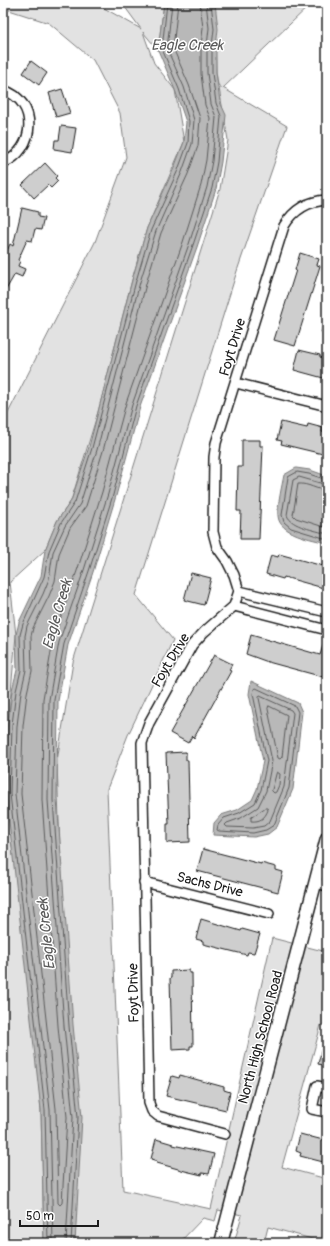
<svg xmlns="http://www.w3.org/2000/svg" width="330" height="1246" font-family="Pangolin,sans-serif">
<style>
.green{fill:#e2e2e2;stroke:#7f7f7f}
.water{fill:#b8b8b8;stroke:#7a7a7a}
.lines{fill:none;stroke-linecap:round;stroke-linejoin:round}
.shore{stroke:#5a5a5a;stroke-width:1}
.building{fill:#cecece;stroke:#1c1c1c}
.minor-casing{stroke:#1c1c1c;stroke-width:12}
.tertiary-casing{stroke:#1c1c1c;stroke-width:15}
.minor{stroke:#fff;stroke-width:9}
.tertiary{stroke:#fff;stroke-width:12}
.labels{text-anchor:middle;stroke-width:3;stroke-linejoin:round;paint-order:stroke}
.street-label{font-size:14px;fill:#1c1c1c;stroke:#fff}
.water-label{font-size:15px;font-style:italic;fill:#5a5a5a;stroke:#fff}
</style>
<rect width="100%" height="100%" fill="#fff"/>
<filter id="ink" filterUnits="userSpaceOnUse"><feTurbulence type="fractalNoise" baseFrequency=".025" numOctaves="2"/><feDisplacementMap in="SourceGraphic" scale="8" xChannelSelector="R" yChannelSelector="G"/><feConvolveMatrix kernelMatrix="1 2 1 2 8 2 1 2 1" color-interpolation-filters="sRGB"/></filter>
<g filter="url(#ink)">
<g class="green">
<polygon points="3,3 95,3 141,29 122,3 164,3 158,50 143,32 154,63 175,90 184,142 147,228 132,280 98,412 71,501 57,521 45,550 10,582 16,635 8,725 41,1110 44,1243 3,1243 3,950 5,995 3,927 3,423 95,242 126,157 120,113 93,60 49,23 3,8"/>
<polygon points="214,3 312,3 223,88 287,126 237,271 136,595 173,640 128,735 107,789 123,1190 211,1209 272,938 327,952 327,1026 321,1025 282,1167 327,1179 327,1243 268,1227 264,1243 234,1243 242,1215 218,1210 215,1221 203,1218 179,1243 73,1243 57,761 73,662 220,189 228,140 219,88 222,88 218,85 216,72"/>
</g>
<g class="water">
<polygon points="164,3 215,3 218,29 216,47 216,72 220,102 226,115 221,162 216,189 197,247 140,407 116,496 93,572 68,645 58,701 57,799 73,1025 82,1117 75,1243 44,1243 41,1110 6,794 8,725 12,690 17,670 16,635 19,622 41,576 45,550 57,521 71,501 89,447 132,280 147,228 174,168 184,142 186,122 175,90 158,50"/>
<polygon points="327,307 327,335 321,332"/>
<path d="M296,468l14,2 17,6v67c-15,-4 -48,-9 -49,-27 -1,-9 4,-31 6,-41z"/>
<polygon points="251,681 298,703 302,712 293,789 277,827 268,834 254,837 213,835 214,823 221,815 237,810 252,800 257,789 263,761 249,694"/>
</g>
<g class="lines">
<g class="shore">
<polyline points="178,3 173,48 189,85 200,118 198,146 188,174 161,233 146,284 103,451 86,506 70,528 59,554 55,581 49,596 33,628 31,636 32,671 27,693 23,726 21,794 56,1109 58,1203 60,1205 62,1203 67,1117 58,1026 42,800 43,699 53,640 78,568 102,492 126,403 183,242 201,185 206,160 210,118 205,105 201,74 201,46 203,28 200,3"/>
<polyline points="327,480 309,474 297,472 288,477 282,515 284,522 291,528 327,539"/>
<path d="M327,485l-28,-8 -6,3 -6,35c4,12 29,15 40,19"/>
<path d="M327,491c-10,-1 -19,-8 -29,-7l-5,31 3,3 31,10"/>
<polygon points="256,688 295,706 298,712 289,788 274,825 266,830 253,833 219,831 217,830 218,825 224,818 239,813 255,803 261,790 267,761 253,694 254,689"/>
<polygon points="260,696 291,710 293,713 284,787 270,821 264,826 253,828 227,827 225,825 227,823 241,818 258,807 266,791 272,761 259,698"/>
<polygon points="269,706 287,715 282,757 280,759 278,758 268,709"/>
<polygon points="277,772 280,774 279,785 276,792 274,793 272,791"/>
<path d="M265,808h2l1,2c-3,8 -8,12 -17,11v-3z"/>
<polyline points="48,1243 45,1110 10,794 12,725 16,691 21,670 20,635 23,624 44,577 49,551 61,523 75,502 92,448 136,281 151,230 178,170 188,143 189,121 179,89 162,49 167,3"/>
<polyline points="53,1243 50,1110 15,794 17,726 21,692 26,670 25,636 27,626 43,594 49,579 53,552 65,526 80,504 97,450 140,282 156,231 182,172 192,144 194,120 184,87 167,49 172,3"/>
<polyline points="66,1243 73,1117 64,1026 48,800 49,700 59,642 84,570 108,494 132,405 189,244 207,187 212,161 216,117 211,104 207,73 207,46 209,28 206,3"/>
<polyline points="71,1243 78,1117 69,1026 53,800 54,700 64,644 89,571 113,495 136,406 193,245 212,188 217,162 221,116 216,103 212,73 212,46 214,29 211,3"/>
</g>
</g>
<g class="building">
<polygon points="31,61 47,73 39,85 23,73"/>
<polygon points="62,89 70,113 56,117 49,93"/>
<polygon points="61,126 76,128 72,152 54,149 55,140 59,140"/>
<polygon points="45,163 57,176 55,178 58,181 51,188 48,185 34,198 22,185"/>
<polygon points="22,208 38,212 38,217 44,218 41,230 35,229 32,241 27,240 18,260 20,261 18,266 25,269 22,277 15,274 3,295 3,254 5,255 10,244 13,246"/>
<polygon points="300,253 319,259 317,265 320,266 295,346 274,340 296,270 295,270"/>
<polygon points="299,350 320,355 320,357 327,359 327,379 294,370"/>
<polygon points="281,422 307,428 308,424 323,428 322,432 327,433 327,455 281,444 282,441 277,440"/>
<polygon points="242,440 260,440 260,446 263,446 259,539 240,539 241,511 237,511 238,467 242,467"/>
<polygon points="279,554 323,566 322,568 327,569 327,589 284,577 283,579 266,574 271,555 278,557"/>
<polygon points="191,573 211,578 204,605 184,600"/>
<polygon points="251,635 320,655 325,639 327,639 327,678 268,662 246,654"/>
<polygon points="214,655 232,664 229,670 231,671 194,738 192,736 188,743 170,733"/>
<polygon points="186,752 186,760 188,760 190,842 167,843 167,824 169,824 166,753"/>
<polygon points="203,849 261,864 261,863 276,867 276,870 283,872 278,892 197,871"/>
<polygon points="201,919 241,931 242,929 260,934 254,953 248,952 247,955 203,944 203,941 196,939"/>
<polygon points="189,970 189,973 192,973 193,1046 190,1046 190,1049 172,1050 170,978 171,978 171,971"/>
<polygon points="324,1040 327,1040 327,1066 318,1064"/>
<polygon points="180,1075 224,1087 224,1090 230,1092 226,1110 166,1096 172,1076 179,1078"/>
<polygon points="300,1134 327,1141 327,1163 300,1156 301,1153 296,1151"/>
<polygon points="156,1139 173,1144 173,1145 214,1154 209,1174 202,1173 202,1175 185,1171 157,1163 157,1161 151,1159"/>
</g>
<g class="lines">
<g class="minor-casing">
<g id="minor">
<path d="M3,90c36,11 33,60 0,73"/>
<polyline points="236,383 327,406"/>
<polyline points="239,591 327,612"/>
<polyline points="234,606 327,630"/>
<polyline points="144,882 269,914"/>
<polyline points="316,883 327,886"/>
<polyline points="327,1088 317,1086 312,1109 327,1112"/>
<path d="M225,1134l-67,-18 -6,-5 -3,-8 -7,-360 7,-20 43,-78 12,-13 30,-26 5,-15 -5,-16 -7,-14 -10,-14 -4,-15 1,-75 2,-14 68,-217c10,-17 24,-25 43,-26"/>
</g>
</g>
<g class="tertiary-casing">
<polyline id="tertiary" points="221,1243 327,838"/>
</g>
<use href="#minor" class="minor"/>
<use href="#tertiary" class="tertiary"/>
</g>
</g>
<g class="labels">
<g class="street-label">
<text transform="translate(232 347) rotate(-73)" y="5">Foyt Drive</text>
<text transform="translate(170 660) rotate(-59)" y="5">Foyt Drive</text>
<text transform="translate(210 884) rotate(14)" y="5">Sachs Drive</text>
<text transform="translate(133 993) rotate(-91)" y="5">Foyt Drive</text>
<text transform="translate(260 1037) rotate(-75)" y="5">North High School Road</text>
</g>
<g class="water-label">
<text x="187" y="50">Eagle Creek</text>
<text transform="translate(57 614) rotate(-74)" y="5">Eagle Creek</text>
<text transform="translate(46 934) rotate(-96)" y="5">Eagle Creek</text>
</g>
</g>
<rect width="330" height="1246" fill="none" stroke="#fff" stroke-width="16"/>
<rect x="8" y="8" width="314" height="1230" fill="none" stroke="#1c1c1c" stroke-width="1.5" filter="url(#ink)"/>
<path d="M20 1220v6h78v-6" fill="none" stroke="#1c1c1c" stroke-width="2"/>
<text x="26" y="1220" font-size="12" fill="#1c1c1c" stroke="#ffffff" stroke-width="3" paint-order="stroke">50 m</text>
</svg>
